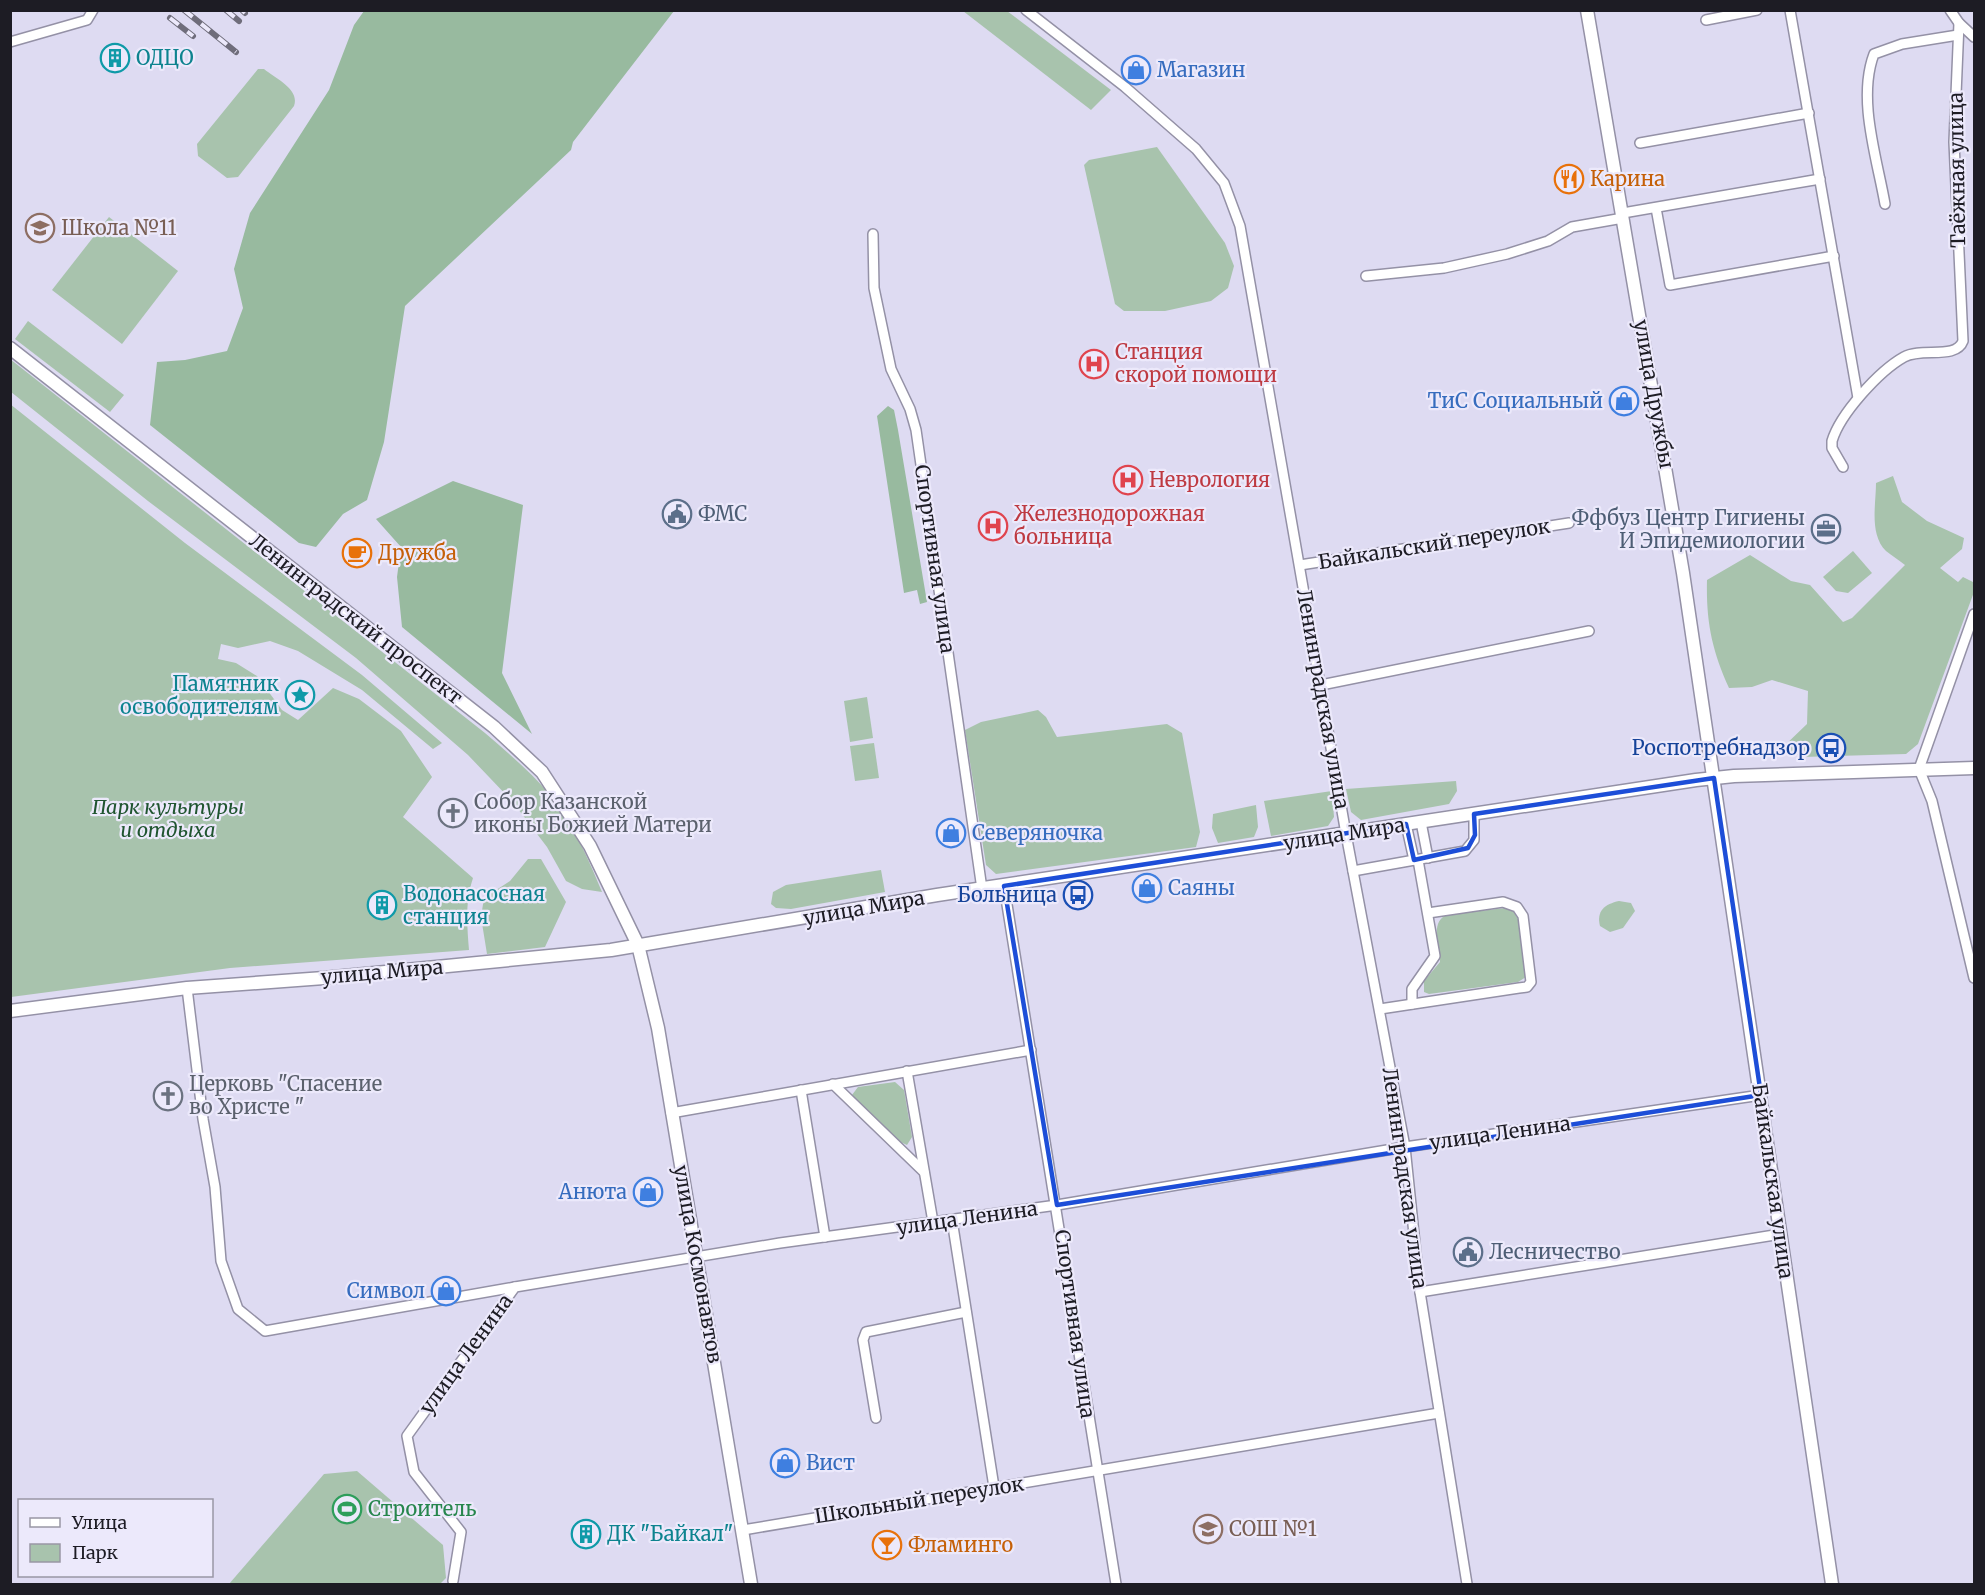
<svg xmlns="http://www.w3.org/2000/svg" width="1985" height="1595" font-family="Merriweather,serif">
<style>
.green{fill:#a8c3ad}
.forest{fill:#98ba9f}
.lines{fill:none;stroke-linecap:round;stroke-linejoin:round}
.minor-casing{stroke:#9491a6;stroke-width:12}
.tertiary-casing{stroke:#9491a6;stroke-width:15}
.minor{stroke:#fff;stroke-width:9}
.tertiary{stroke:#fff;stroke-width:12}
.rail-casing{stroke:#6f6d7b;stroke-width:6}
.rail{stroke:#ece9fb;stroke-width:4;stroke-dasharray:11;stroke-linecap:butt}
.marked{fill:none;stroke:#1d4ed8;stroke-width:4.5;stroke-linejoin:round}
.labels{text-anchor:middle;stroke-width:4.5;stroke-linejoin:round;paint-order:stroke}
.culture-label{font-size:20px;fill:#0d838f;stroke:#ece9fb;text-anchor:start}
.shop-label{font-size:20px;fill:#366cbe;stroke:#ece9fb;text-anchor:start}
.street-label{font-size:20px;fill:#1d1c24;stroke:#ece9fb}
.food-label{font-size:20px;fill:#c56008;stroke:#ece9fb;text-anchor:start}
.education-label{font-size:20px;fill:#785e54;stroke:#ece9fb;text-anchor:start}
.health-label{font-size:20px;fill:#be3a42;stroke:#ece9fb;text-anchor:start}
.service-label{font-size:20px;fill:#4e5e75;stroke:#ece9fb;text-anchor:start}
.transit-label{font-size:20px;fill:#164399;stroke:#ece9fb;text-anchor:end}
.worship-label{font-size:20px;fill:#5b616d;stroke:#ece9fb;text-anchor:start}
.park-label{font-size:20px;font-style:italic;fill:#205530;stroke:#ece9fb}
.leisure-label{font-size:20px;fill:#27864d;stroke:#ece9fb;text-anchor:start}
</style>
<rect width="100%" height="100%" fill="#dedbf2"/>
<g class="green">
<polygon points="963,11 1007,11 1111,90 1091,110"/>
<path d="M258,69h6c12,10 36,20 30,37l-56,71 -11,1 -29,-22 -1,-12z"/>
<polygon points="1157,147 1225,243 1234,266 1228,288 1211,301 1165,311 1124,311 1115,304 1084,165 1089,160"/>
<polygon points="109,217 178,271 122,344 52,290"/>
<polygon points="28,321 124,395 110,412 15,339"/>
<path d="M10,359l475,374c21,18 42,36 61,57 25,28 42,68 56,102l-20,-3 -16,-8 -19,-34 -35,-46 -44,-46 -112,-97 -208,-157 -137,-109z"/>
<path d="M10,404l175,139 177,132 80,68 -9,6 -71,-59 -64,-39 -28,-10 -32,7 -17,-4 -3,15 18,4 21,13 25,34 16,10 35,-32 26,11 42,32 31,46 -29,40 70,61c-8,24 -6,47 -4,72l-239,18 -219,29z"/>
<path d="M1893,476l9,26 25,19 37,17 -2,11 -22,19 18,14 5,-5 10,5 1,10 -56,152 -12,10 -104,3 -20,-9 25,-24 1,-33 -36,-11 -20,7 -23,1c-17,-38 -23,-66 -22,-108l43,-25 41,26 19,4 33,37 9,-4 53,-53c-6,-5 -13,-9 -19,-14 -17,-17 -10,-47 -10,-68z"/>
<polygon points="1853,551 1872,573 1848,593 1836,591 1823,577"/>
<polygon points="867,697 873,738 850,742 844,701"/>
<polygon points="1038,710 1046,717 1057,737 1167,724 1182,733 1200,832 1196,847 996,874 986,865 965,730 981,722"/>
<polygon points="874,743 879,778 855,781 850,746"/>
<polygon points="1456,781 1457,791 1449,804 1361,820 1351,812 1346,789"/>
<polygon points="1332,791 1334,817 1328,826 1271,836 1264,801"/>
<polygon points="1256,805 1258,827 1254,837 1218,843 1212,828 1213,814"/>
<polygon points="528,859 541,859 566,902 545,947 487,954 481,917 484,898 510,881"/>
<polygon points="881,870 885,892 791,909 776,908 771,904 773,892 786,885"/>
<path d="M1619,901l12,2 4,8 -12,17 -13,4 -10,-6c-4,-15 5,-22 19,-25z"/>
<path d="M1505,908l9,4 6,11 6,54 -8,5 -89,12 -5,-2v-11l16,-19c1,-16 -11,-38 6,-47z"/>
<polygon points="895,1082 904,1090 912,1137 907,1145 896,1140 852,1095 858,1087"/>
<polygon points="357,1471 443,1545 446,1578 440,1584 229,1584 324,1474"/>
</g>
<g class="forest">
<polygon points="364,11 674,11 573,142 571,150 405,306 384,442 367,500 343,514 316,547 299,543 150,425 157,362 185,360 227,351 243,308 234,269 250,213 329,90 354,25"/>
<polygon points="888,406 894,410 898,430 927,602 920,604 917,590 904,593 877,416"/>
<polygon points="453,481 523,505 502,673 532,734 402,627 397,577 401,547 376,519"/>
</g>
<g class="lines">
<g class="minor-casing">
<g id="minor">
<polyline points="1026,10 1125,87 1196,149 1224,183 1240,226 1346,834 1405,1147 1420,1292 1467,1584"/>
<polyline points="1790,10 1858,398"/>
<polyline points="1950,10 1959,23 1974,37"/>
<polyline points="1706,20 1757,10"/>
<polyline points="10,42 87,20 93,10"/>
<polyline points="1640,143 1809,113"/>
<path d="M1885,204c-8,-46 -28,-105 -11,-150l28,-10 56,-9"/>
<polyline points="1656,208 1670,285 1834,256"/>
<polyline points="1623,213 1820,179"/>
<polyline points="873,234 874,288 891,369 910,409 916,430 982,889"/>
<polyline points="1366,276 1444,268 1507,254 1548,241 1572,227 1623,218"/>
<path d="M1843,467l-11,-19v-7c8,-27 47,-70 72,-84 18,-10 52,3 59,-16l-9,-199 5,-119"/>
<polyline points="1300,565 1569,523"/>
<polyline points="1974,614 1919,769 1932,801 1974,978"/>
<polyline points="1321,685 1589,631"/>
<polyline points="1421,822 1428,858"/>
<polyline points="1406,824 1414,860"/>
<polyline points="1353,871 1465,851 1474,840 1474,814"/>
<polyline points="1004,886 1116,1584"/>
<polyline points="187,988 203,1119 215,1187 221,1261 238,1309 265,1331 515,1287"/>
<polyline points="1412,1004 1412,989 1435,956 1418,860"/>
<polyline points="1380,1009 1519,988 1527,987 1531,982 1523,916 1517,907 1503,902 1428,913"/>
<polyline points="907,1071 933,1222"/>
<polyline points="833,1084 924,1172"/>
<polyline points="801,1090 825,1237"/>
<polyline points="671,1113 1031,1050"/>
<polyline points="952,1220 994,1487"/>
<polyline points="1420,1292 1781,1234"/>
<polyline points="876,1418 863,1340 866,1332 966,1312"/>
<polyline points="743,1530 1439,1413"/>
<polyline points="453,1581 461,1532 414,1472 407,1436 515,1287 780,1243 1057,1205 1405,1147 1761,1095"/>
</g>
</g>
<g class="tertiary-casing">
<g id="tertiary">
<polyline points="1587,10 1683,573 1832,1584"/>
<polyline points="10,348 494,727 542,772 590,846 638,945 658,1028 751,1584"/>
<polyline points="10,1011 187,988 324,978 611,950 937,895 1696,780 1734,776 1974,768"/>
</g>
</g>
<use href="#minor" class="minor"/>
<use href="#tertiary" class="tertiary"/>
<g class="rail-casing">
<g id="rail">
<polyline points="184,10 236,52"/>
<polyline points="226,10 239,21"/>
<polyline points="242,10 245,13"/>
<polyline points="170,18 193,36"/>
</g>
</g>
<use href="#rail" class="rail"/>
</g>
<path class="marked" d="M1714,778l47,317 -704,110 -53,-319 402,-62 8,36 54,-12 7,-13 -1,-21z"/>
<defs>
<g id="building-ring" transform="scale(1.5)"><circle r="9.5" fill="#ece9fb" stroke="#0f9aa8" stroke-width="1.5"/><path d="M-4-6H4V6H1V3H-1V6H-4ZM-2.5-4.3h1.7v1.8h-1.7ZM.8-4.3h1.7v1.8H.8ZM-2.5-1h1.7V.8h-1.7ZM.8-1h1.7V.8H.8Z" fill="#0f9aa8"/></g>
<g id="shop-ring" transform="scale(1.5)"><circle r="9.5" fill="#ece9fb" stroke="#3f7fe0" stroke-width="1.5"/><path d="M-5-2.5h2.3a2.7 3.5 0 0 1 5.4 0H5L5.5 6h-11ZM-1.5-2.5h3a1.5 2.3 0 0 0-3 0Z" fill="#3f7fe0"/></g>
<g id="restaurant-ring" transform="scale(1.5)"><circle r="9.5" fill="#ece9fb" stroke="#e8710a" stroke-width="1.5"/><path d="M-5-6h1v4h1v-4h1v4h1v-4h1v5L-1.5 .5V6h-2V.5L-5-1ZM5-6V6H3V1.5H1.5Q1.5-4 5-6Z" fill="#e8710a"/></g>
<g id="school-ring" transform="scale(1.5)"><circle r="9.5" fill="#ece9fb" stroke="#8d6e63" stroke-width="1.5"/><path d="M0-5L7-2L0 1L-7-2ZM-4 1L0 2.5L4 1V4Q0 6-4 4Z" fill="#8d6e63"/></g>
<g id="hospital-ring" transform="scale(1.5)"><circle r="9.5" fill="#ece9fb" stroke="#e0444e" stroke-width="1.5"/><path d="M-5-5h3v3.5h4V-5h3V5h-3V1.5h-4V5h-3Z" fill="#e0444e"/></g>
<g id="civic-ring" transform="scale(1.5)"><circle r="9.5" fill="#ece9fb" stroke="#5c6f8a" stroke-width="1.5"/><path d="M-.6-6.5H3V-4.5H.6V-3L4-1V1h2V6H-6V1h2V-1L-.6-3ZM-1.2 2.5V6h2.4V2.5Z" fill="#5c6f8a"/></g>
<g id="office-ring" transform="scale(1.5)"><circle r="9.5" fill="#ece9fb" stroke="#5c6f8a" stroke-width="1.5"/><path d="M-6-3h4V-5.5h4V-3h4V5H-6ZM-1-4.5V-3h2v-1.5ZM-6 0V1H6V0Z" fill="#5c6f8a"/></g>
<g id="cafe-ring" transform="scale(1.5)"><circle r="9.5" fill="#ece9fb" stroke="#e8710a" stroke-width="1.5"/><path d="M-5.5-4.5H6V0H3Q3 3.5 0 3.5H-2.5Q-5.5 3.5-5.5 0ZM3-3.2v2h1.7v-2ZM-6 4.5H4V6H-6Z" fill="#e8710a"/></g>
<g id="sight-ring" transform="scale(1.5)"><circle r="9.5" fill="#ece9fb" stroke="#0f9aa8" stroke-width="1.5"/><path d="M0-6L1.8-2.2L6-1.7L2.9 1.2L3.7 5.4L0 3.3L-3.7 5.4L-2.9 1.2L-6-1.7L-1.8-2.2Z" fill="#0f9aa8"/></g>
<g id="bus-ring" transform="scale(1.5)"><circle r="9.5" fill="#ece9fb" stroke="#1a4fb4" stroke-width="1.5"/><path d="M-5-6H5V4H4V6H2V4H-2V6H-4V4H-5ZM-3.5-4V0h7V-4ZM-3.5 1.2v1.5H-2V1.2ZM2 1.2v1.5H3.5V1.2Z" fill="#1a4fb4"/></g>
<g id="church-ring" transform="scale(1.5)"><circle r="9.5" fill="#ece9fb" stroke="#6b7280" stroke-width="1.5"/><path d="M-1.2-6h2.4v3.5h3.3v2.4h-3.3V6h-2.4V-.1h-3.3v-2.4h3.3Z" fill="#6b7280"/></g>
<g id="stadium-ring" transform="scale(1.5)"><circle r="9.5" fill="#ece9fb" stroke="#2e9e5b" stroke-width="1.5"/><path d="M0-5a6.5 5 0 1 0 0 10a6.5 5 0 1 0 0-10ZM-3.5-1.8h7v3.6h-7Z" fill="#2e9e5b"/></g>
<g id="bar-ring" transform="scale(1.5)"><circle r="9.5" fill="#ece9fb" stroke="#e8710a" stroke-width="1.5"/><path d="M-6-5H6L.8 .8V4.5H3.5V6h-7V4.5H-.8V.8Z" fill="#e8710a"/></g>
</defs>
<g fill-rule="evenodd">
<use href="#building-ring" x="115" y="58"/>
<use href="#shop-ring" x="1136" y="70"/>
<use href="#restaurant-ring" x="1569" y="179"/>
<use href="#school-ring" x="40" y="228"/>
<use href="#hospital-ring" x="1094" y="364"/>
<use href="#shop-ring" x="1624" y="401"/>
<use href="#hospital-ring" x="1128" y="480"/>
<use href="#civic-ring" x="677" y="514"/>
<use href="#hospital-ring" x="993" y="526"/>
<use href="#office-ring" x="1826" y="529"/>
<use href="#cafe-ring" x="357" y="553"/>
<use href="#sight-ring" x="300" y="695"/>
<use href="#bus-ring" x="1831" y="748"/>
<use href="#church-ring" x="453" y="813"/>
<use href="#shop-ring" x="951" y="833"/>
<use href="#shop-ring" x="1147" y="888"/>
<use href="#bus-ring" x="1078" y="895"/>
<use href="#building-ring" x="382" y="905"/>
<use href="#church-ring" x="168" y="1096"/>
<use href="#shop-ring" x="648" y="1192"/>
<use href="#civic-ring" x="1468" y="1252"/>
<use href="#shop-ring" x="446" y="1291"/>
<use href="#shop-ring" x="785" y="1463"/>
<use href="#stadium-ring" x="347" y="1509"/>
<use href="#school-ring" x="1208" y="1529"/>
<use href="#building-ring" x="586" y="1534"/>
<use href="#bar-ring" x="887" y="1545"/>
</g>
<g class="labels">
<g class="culture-label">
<text x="136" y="65">ОДЦО</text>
<text x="279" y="691" text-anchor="end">Памятник<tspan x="279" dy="23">освободителям</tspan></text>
<text x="403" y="901">Водонасосная<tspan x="403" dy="23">станция</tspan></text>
<text x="607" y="1541">ДК "Байкал"</text>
</g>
<g class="shop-label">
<text x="1157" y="77">Магазин</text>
<text x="1603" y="408" text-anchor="end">ТиС Социальный</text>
<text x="972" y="840">Северяночка</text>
<text x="1168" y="895">Саяны</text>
<text x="627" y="1199" text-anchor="end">Анюта</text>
<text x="425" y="1298" text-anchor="end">Символ</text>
<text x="806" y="1470">Вист</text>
</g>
<g class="street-label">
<text transform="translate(1957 170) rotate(-91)" y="7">Таёжная улица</text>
<text transform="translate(1654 394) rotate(80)" y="7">улица Дружбы</text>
<text transform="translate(1434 544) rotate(-9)" y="7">Байкальский переулок</text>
<text transform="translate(935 559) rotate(82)" y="7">Спортивная улица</text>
<text transform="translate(356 619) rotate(38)" y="7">Ленинградский проспект</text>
<text transform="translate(1323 699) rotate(80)" y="7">Ленинградская улица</text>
<text transform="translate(1344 834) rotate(-9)" y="7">улица Мира</text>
<text transform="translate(864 908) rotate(-10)" y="7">улица Мира</text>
<text transform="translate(382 972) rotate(-5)" y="7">улица Мира</text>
<text transform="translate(1500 1133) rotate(-8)" y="7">улица Ленина</text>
<text transform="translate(1405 1178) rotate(82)" y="7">Ленинградская улица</text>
<text transform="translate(1773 1181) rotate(82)" y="7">Байкальская улица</text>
<text transform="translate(967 1218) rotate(-8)" y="7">улица Ленина</text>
<text transform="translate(698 1264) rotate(80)" y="7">улица Космонавтов</text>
<text transform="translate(1075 1324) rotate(82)" y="7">Спортивная улица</text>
<text transform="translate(466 1354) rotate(-54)" y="7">улица Ленина</text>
<text transform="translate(919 1500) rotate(-9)" y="7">Школьный переулок</text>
</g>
<g class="food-label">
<text x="1590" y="186">Карина</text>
<text x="378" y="560">Дружба</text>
<text x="908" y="1552">Фламинго</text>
</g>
<g class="education-label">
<text x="61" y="235">Школа №11</text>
<text x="1229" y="1536">СОШ №1</text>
</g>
<g class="health-label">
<text x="1115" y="359">Станция<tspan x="1115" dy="23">скорой помощи</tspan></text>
<text x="1149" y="487">Неврология</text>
<text x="1014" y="521">Железнодорожная<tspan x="1014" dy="23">больница</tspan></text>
</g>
<g class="service-label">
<text x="698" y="521">ФМС</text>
<text x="1805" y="525" text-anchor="end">Ффбуз Центр Гигиены<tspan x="1805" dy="23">И Эпидемиологии</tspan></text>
<text x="1489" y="1259">Лесничество</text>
</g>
<g class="transit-label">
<text x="1810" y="755">Роспотребнадзор</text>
<text x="1057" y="902">Больница</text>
</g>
<g class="worship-label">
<text x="474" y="809">Собор Казанской<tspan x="474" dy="23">иконы Божией Матери</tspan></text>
<text x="189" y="1091">Церковь "Спасение<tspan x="189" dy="23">во Христе "</tspan></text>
</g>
<g class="park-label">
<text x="168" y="814">Парк культуры<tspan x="168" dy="23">и отдыха</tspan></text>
</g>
<g class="leisure-label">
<text x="368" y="1516">Строитель</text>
</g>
</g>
<rect width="1985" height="1595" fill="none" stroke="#1d1c24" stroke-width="24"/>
<rect x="18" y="1499" width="195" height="78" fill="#ece9fb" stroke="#9997a5" stroke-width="1.5"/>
<rect x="30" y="1518" width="30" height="9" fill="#ffffff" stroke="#9997a5" stroke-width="1.5"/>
<text x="72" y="1529" font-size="18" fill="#1d1c24">Улица</text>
<rect x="30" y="1544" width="30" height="18" fill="#a8c3ad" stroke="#9997a5" stroke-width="1.5"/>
<text x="72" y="1559" font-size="18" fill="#1d1c24">Парк</text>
</svg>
